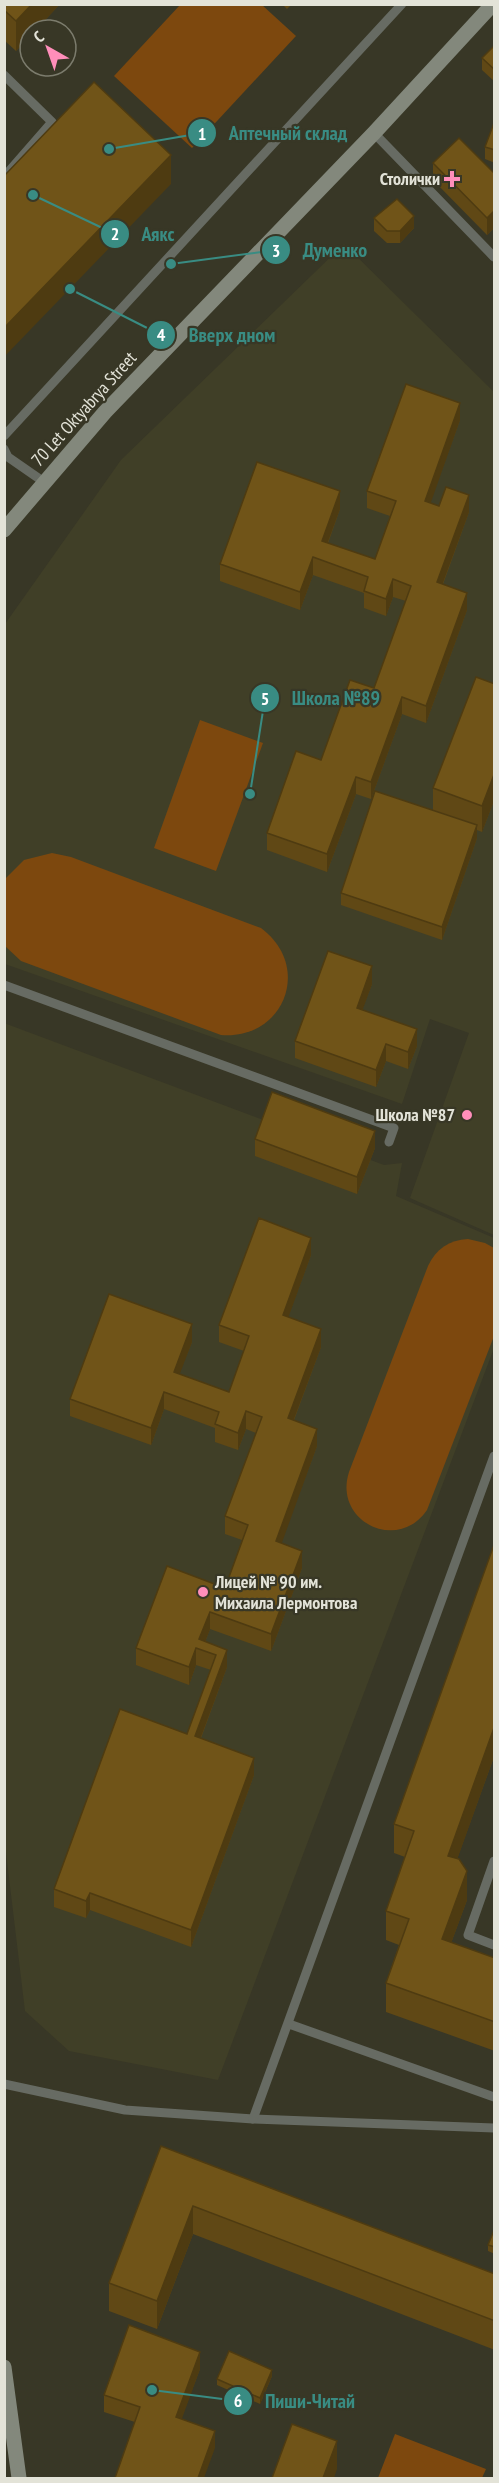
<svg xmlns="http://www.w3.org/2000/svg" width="499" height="2483" font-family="'PT Sans Narrow',sans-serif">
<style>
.built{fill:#403f27}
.green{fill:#7d480e}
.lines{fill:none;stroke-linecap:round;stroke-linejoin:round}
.service{stroke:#676b63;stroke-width:9}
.secondary{stroke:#83887c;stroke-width:15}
.wall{fill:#604815}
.shaded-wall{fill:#4e3b11}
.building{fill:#705418;stroke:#4e3b11;stroke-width:1.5}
.poi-dot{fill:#ff8eba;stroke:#383726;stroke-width:2}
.labels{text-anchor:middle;stroke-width:4.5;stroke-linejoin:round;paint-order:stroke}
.poi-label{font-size:18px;font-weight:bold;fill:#e3e3d8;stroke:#383726;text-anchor:end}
.street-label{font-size:18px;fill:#e3e3d8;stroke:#383726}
.leader{fill:none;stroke:#398c83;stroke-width:2}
.callout-dot{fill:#398c83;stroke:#383726;stroke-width:2}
.mark-label{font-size:18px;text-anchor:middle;font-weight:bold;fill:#fff}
.callout-label{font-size:20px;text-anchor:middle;font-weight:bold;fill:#398c83;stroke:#383726;stroke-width:4.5;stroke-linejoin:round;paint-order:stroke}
</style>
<rect width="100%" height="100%" fill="#383726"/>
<g class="built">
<polygon points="344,244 494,392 494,1235 410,1198 469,1033 430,1019 402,1104 5,964 5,624 121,460"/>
<polygon points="4,1023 384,1165 402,1163 396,1196 494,1238 494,1348 218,2080 69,2051 25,2011 4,1836"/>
</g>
<g class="green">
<polygon points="180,5 262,5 296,36 192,148 114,76"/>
<polygon points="200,720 263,743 216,871 154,848"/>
<path d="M52,853l19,4 190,71c52,39 23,112 -40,107l-200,-74 -16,-15v-67l19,-19z"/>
<path d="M468,1239l17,4 9,5v88l-67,174c-29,43 -94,12 -78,-38l79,-206c8,-17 21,-26 40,-27z"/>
<polygon points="395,2434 486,2469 482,2478 378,2478"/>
</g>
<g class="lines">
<g class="service">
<polyline points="4,75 52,122 4,177"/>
<polyline points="374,133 494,257"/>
<polyline points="4,436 402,4"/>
<polyline points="4,449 8,457 44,482"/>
<polyline points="4,985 394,1128 389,1142"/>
<polyline points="494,1861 468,1935 494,1945"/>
<polyline points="289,2024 494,2097"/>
<polyline points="4,2084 125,2110 253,2119 494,2128"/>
<polyline points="253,2119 494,1456"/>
</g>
<g class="secondary">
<polyline points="4,530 105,412 374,133 493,4"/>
<polyline points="4,2367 19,2478"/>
</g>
</g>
<g class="wall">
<polygon points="4,4 60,4 16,51 4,40"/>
<polygon points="282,4 292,4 287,9"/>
<polygon points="495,45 495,82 482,70 482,58"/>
<polygon points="495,123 495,163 485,159 485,147"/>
<polygon points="433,163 495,174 495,227 487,235 433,180"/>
<polygon points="374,218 414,228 400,243 387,243 374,231"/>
<polygon points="460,420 430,503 439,506 469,512 443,584 467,610 426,723 402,714 371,799 356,794 327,872 267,850 267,833 374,688 406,601 393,597 386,616 364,608 364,593 313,575 300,610 220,581 220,564 340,509 328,543 375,559 390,516 367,508 367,491"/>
<polygon points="495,684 495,798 482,832 477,830 477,838 442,940 341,905 341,893 433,810 433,788"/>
<polygon points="372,984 362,1010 417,1046 408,1069 386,1061 376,1087 295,1058 295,1041"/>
<polygon points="255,1139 375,1148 357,1194 255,1156"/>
<polygon points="311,1255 288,1317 321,1347 294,1420 317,1446 281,1543 302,1568 271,1651 210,1629 205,1642 227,1667 201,1738 254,1775 191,1947 90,1910 86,1918 54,1907 54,1889 187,1734 211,1670 196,1665 189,1685 136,1665 136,1648 225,1588 242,1540 225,1534 225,1516 256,1433 246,1429 238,1450 215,1442 215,1428 164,1409 151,1445 70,1416 70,1399 192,1342 179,1374 229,1392 244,1351 219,1342 219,1325"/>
<polygon points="495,1542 495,1754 457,1859 467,1900 451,1943 495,1958 495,2051 386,2012 386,1983 399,1945 386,1940 386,1911 405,1857 394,1853 394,1824"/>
<polygon points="161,2146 495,2274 495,2350 193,2234 157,2329 109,2311 109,2283"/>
<polygon points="495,2228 495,2254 488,2251 488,2245"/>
<polygon points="200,2369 181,2419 215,2448 104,2412 104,2395"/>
<polygon points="272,2376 260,2404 217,2385 217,2379"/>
</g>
<g class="shaded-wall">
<polygon points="32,4 60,4 36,30 30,30 30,36 16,51 16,21"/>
<polygon points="171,155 171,184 4,357 4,328"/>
<polygon points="495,210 495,227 487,235 487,218"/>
<polygon points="414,216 414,228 400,243 400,231"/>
<polygon points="460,403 460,420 425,519 425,501"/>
<polygon points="340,491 340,509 322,558 322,541"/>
<polygon points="469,495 469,512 437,599 437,582"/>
<polygon points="313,557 313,575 300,610 300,592"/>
<polygon points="393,579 393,597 386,616 386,599"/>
<polygon points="467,593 467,610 426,723 426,706"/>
<polygon points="402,697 402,714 371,799 371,782"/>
<polygon points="495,772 495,798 482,832 482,806"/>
<polygon points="356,777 356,794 327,872 327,854"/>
<polygon points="477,825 477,838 442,940 442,927"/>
<polygon points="372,966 372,984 357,1025 357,1008"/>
<polygon points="417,1029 417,1046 408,1069 408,1052"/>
<polygon points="386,1044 386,1061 376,1087 376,1070"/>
<polygon points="375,1131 375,1148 357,1194 357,1177"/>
<polygon points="311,1238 311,1255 283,1332 283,1315"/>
<polygon points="192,1324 192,1342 174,1389 174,1372"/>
<polygon points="321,1329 321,1347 288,1435 288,1418"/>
<polygon points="164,1392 164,1409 151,1445 151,1428"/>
<polygon points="246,1411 246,1429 238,1450 238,1433"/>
<polygon points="317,1429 317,1446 276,1559 276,1541"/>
<polygon points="302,1551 302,1568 271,1651 271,1634"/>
<polygon points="210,1612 210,1629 202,1650 199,1639"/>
<polygon points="196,1648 196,1665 189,1685 189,1667"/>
<polygon points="227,1650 227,1667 195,1753 195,1736"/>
<polygon points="495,1725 495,1754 448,1885 448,1856"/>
<polygon points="254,1758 254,1775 191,1947 191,1930"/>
<polygon points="467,1871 467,1900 442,1968 442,1939"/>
<polygon points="90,1893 90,1910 86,1918 86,1901"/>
<polygon points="193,2206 193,2234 157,2329 157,2301"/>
<polygon points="200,2352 200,2369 176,2435 176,2417"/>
<polygon points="272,2370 272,2376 260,2404 260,2398"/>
<polygon points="215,2431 215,2448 204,2478 198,2478"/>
<polygon points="337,2441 337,2469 334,2478 323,2478"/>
</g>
<g class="building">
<polygon points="4,4 32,4 16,21 4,10"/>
<polygon points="495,45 495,70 482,58"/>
<polygon points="94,82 171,155 4,328 4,176"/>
<polygon points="495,123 495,150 485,147 494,123"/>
<polygon points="459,138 495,174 495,210 487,218 433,163"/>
<polygon points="397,199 414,216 400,231 387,231 374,218"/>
<polygon points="406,384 460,403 425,501 439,506 446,487 469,495 437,582 467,593 426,706 402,697 371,782 356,777 327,854 267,833 296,751 321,760 350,680 374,688 411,586 393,579 386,599 364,591 368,577 313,557 300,592 220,564 257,462 340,491 322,541 375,559 396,501 367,491"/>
<polygon points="476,677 495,684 495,772 482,806 433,788"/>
<polygon points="375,791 477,825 442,927 341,893"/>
<polygon points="328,951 372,966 357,1008 417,1029 408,1052 386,1044 376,1070 295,1041"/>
<polygon points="272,1092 375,1131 357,1177 255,1139"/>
<polygon points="259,1218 311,1238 283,1315 321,1329 288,1418 317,1429 276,1541 302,1551 271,1634 210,1612 199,1639 227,1650 195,1736 254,1758 191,1930 90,1893 86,1901 54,1889 120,1709 187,1734 216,1655 196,1648 189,1667 136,1648 167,1566 225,1588 248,1525 225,1516 262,1417 246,1411 238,1433 215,1424 219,1412 164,1392 151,1428 70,1399 109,1294 192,1324 174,1372 229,1392 249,1336 219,1325"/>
<polygon points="495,1542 495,1725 448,1856 459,1859 467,1871 442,1939 495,1958 495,2022 386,1983 409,1919 386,1911 414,1831 394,1824"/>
<polygon points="161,2146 495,2274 495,2321 193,2206 157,2301 109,2283"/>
<polygon points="495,2228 495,2247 488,2245"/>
<polygon points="129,2325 200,2352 176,2417 215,2431 198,2478 115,2478 140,2407 104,2395"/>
<polygon points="229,2351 272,2370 260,2398 217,2379"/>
<polygon points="292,2424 337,2441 323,2478 272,2478"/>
</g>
<g class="poi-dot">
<path d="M449 170h6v6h6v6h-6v6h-6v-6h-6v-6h6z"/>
<circle cx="467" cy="1115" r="6"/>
<circle cx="203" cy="1592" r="6"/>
</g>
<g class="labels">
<g class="poi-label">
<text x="440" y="185">Столички</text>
<text x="455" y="1121">Школа №87</text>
<text x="215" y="1588" text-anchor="start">Лицей № 90 им.<tspan x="215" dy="21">Михаила Лермонтова</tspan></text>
</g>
<g class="street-label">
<text transform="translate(84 409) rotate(-48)" y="6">70 Let Oktyabrya Street</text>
</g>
</g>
<path class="leader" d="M109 149L202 133M33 195L115 234M171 264L276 250M70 289L161 335M250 794L265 698M152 2390L238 2401"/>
<g class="callout-dot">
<circle cx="109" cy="149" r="6"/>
<circle cx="33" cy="195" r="6"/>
<circle cx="171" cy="264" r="6"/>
<circle cx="70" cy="289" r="6"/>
<circle cx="250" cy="794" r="6"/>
<circle cx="152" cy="2390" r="6"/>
<circle cx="202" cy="133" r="15"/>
<circle cx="115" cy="234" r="15"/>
<circle cx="276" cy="250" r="15"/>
<circle cx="161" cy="335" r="15"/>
<circle cx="265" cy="698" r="15"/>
<circle cx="238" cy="2401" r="15"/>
</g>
<g class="mark-label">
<text x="202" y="140">1</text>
<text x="115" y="240">2</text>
<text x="276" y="257">3</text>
<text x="161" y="341">4</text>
<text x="265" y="705">5</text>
<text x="238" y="2407">6</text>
</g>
<g class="callout-label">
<text x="288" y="140">Аптечный склад</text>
<text x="158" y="241">Аякс</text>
<text x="335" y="257">Думенко</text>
<text x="232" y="342">Вверх дном</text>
<text x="336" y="705">Школа №89</text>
<text x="310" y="2408">Пиши-Читай</text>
</g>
<rect width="499" height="2483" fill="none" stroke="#e3e3d8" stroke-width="12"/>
<g transform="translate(48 48) rotate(320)"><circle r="28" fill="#383726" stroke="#7c7c6d" stroke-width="1.5"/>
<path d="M0-4.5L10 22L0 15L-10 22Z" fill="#ff8eba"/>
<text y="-9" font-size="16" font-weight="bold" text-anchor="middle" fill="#e3e3d8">С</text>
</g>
</svg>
